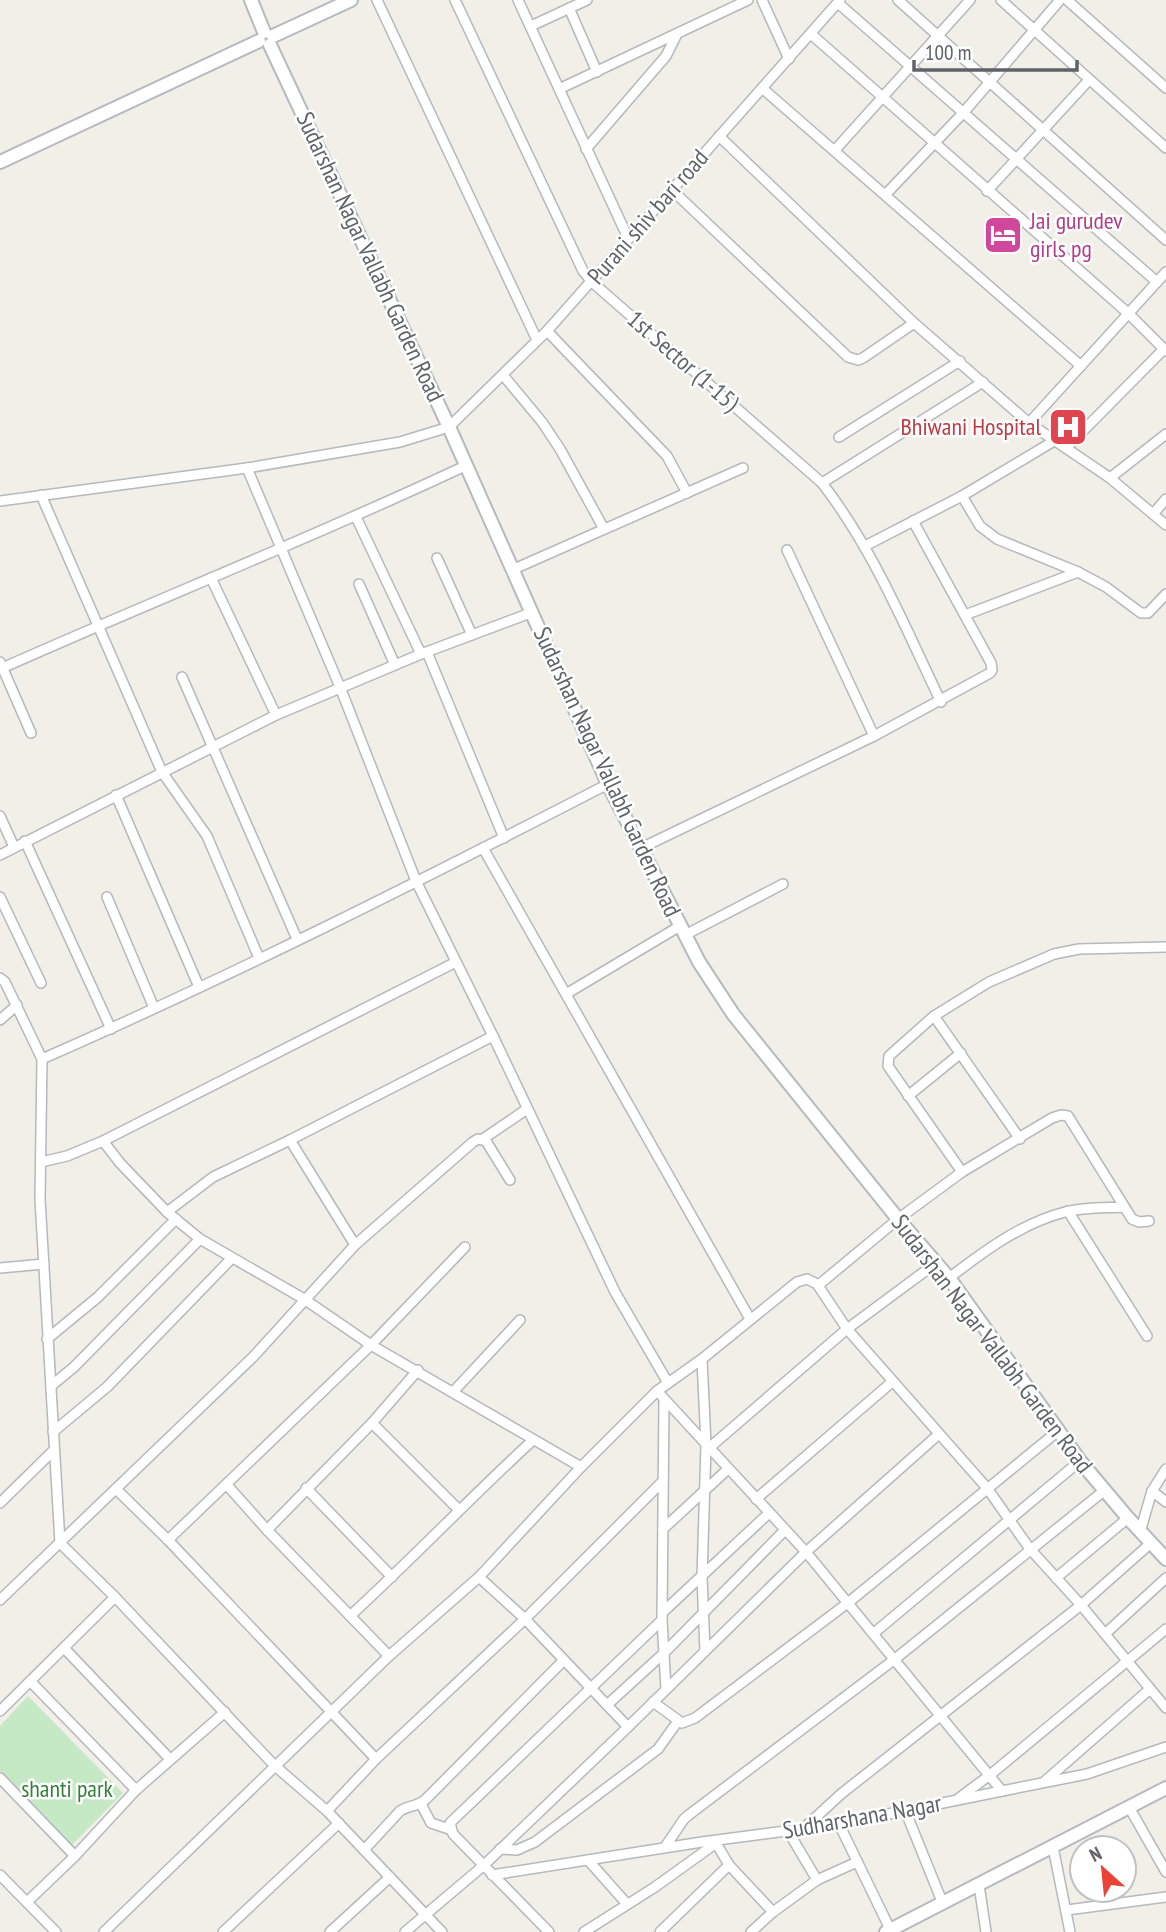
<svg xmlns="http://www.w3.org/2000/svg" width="1166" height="1932" font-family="'PT Sans Narrow',sans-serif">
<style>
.green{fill:#c5e8c5}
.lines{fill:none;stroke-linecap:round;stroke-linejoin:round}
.street-casing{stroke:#b5b8bc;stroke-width:12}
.secondary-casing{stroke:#b6babf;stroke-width:16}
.street{stroke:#fff;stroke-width:9}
.secondary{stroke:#fff;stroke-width:12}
.labels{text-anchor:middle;stroke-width:5;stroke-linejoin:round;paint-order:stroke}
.street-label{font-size:24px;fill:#5f6368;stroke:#fff}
.hotel-label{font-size:24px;fill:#b23c85;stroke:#fff;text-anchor:start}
.health-label{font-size:24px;fill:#be3a42;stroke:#fff;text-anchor:end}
.park-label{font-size:24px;fill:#348238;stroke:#fff}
</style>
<rect width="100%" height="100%" fill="#f1efe8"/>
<polygon class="green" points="28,1696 123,1793 71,1846 0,1771 0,1726"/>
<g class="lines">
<g class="street-casing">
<g id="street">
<polyline points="377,0 537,340"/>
<path d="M455,0l128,271 9,11 230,201c51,66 83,144 119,219"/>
<polyline points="518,0 628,238"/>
<polyline points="762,0 789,59"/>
<polyline points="898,0 1166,240"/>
<polyline points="1001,0 1166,148"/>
<polyline points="1067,0 1166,88"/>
<polyline points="838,3 1157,282"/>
<polyline points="569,8 597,72"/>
<polyline points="531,26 587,0"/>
<polyline points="811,34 1129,314 1166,351"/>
<polyline points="762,88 1081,366"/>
<polyline points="559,89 748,0"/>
<polyline points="719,136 914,323 1029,423 1110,478 1166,525"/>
<polyline points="586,149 666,56 677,34"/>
<polyline points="835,150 970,0"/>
<polyline points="671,189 848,357 858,360 863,358 914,323"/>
<polyline points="987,191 1089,80"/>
<polyline points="886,194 964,112 1060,0"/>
<polyline points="547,331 667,456 687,493"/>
<polyline points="503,375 542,422 560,449 604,529"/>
<polyline points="1029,423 1166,272"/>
<polyline points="839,437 960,361"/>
<polyline points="1066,448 1164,349"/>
<polyline points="247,468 340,687 416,881 493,1036 615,1292 668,1383"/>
<polyline points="1110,478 1166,434"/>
<polyline points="822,483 983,382"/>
<polyline points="41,495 162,772 207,836 259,958"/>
<polyline points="962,496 980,526 997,539 1078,572 1106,587 1141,613 1148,613 1166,594"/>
<polyline points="0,501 247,468 400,442 449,427 547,331 840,0"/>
<polyline points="1153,514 1166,499"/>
<polyline points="356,517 421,654"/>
<polyline points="865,546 962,496 1054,441"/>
<polyline points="787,550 874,736"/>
<polyline points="437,558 472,635"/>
<polyline points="514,569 743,468"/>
<polyline points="211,578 276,715"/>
<polyline points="359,584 395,665"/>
<polyline points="965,615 1078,572"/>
<polyline points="427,652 504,838"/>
<polyline points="0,662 31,733"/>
<path d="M0,669c155,-69 312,-131 465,-203"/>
<polyline points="182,677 297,939"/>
<polyline points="116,795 199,987"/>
<polyline points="0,816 14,847"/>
<polyline points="25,841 111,1029"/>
<polyline points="483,848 750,1319"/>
<polyline points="639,849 874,736 990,673 992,670 991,663 913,521"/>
<polyline points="0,855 276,715 421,654 533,612"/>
<polyline points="0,897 41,983"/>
<polyline points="107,897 154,1008"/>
<polyline points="685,935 783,884"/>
<polyline points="0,978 5,982 42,1059 40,1199 60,1543 115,1597 274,1765 327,1811 442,1932"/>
<polyline points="566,994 680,926"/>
<polyline points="934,1016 1020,1139"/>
<polyline points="0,1020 17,1005"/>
<path d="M42,1059c192,-84 380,-179 566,-275"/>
<polyline points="908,1096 961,1053"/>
<polyline points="483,1139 527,1109"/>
<polyline points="290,1140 355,1245"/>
<polyline points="103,1141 120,1163 167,1212 200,1239 304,1299 371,1345 581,1467 657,1391 702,1359 797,1282 807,1279 817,1284 821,1283 898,1219 962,1172 1052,1118 1061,1115 1068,1116 1132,1219 1139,1222 1149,1221"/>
<polyline points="41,1162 67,1156 103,1141 456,962"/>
<polyline points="962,1172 888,1066 889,1056 934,1016 989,982 1054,954 1079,949 1166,947"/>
<polyline points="1068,1211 1147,1336"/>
<polyline points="167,1212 213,1177 290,1140 493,1036"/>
<polyline points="0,1268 44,1264"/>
<path d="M949,1278c35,-27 73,-55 116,-66 19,-5 40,-4 59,-5"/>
<polyline points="817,1284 847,1329 987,1488 1030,1549 1081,1605 1166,1708"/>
<polyline points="47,1339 98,1297 176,1219"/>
<polyline points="702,1359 706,1445 702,1577 705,1651"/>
<polyline points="51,1386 74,1367 200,1239"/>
<polyline points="657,1391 806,1552 1002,1791 1087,1774 1166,1747"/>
<polyline points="453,1392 520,1320"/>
<polyline points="664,1400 662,1620 666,1689"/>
<polyline points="372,1423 458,1509"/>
<polyline points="53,1432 107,1387 232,1258"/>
<polyline points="709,1448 847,1329 936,1263"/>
<polyline points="227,1485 267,1530 389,1656"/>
<polyline points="306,1488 392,1577"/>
<polyline points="116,1489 168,1540 376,1759 525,1619 663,1481"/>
<polyline points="1152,1491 1166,1502"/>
<polyline points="756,1499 892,1382"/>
<polyline points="0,1503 54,1450"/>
<polyline points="663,1529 728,1469"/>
<polyline points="267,1530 372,1423 418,1370"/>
<polyline points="1140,1532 1152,1491 1166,1469"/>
<polyline points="168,1540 371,1345 465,1247"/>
<polyline points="479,1577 525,1619 628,1727"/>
<polyline points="1056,1578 1128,1518"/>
<polyline points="0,1600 254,1356 355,1245 473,1142 478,1139 486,1141 510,1180"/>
<polyline points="662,1613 769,1513"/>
<path d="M350,1616c62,-57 120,-118 182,-175"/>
<polyline points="874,1633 1080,1461"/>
<polyline points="1105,1634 1166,1578"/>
<polyline points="64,1648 170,1759"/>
<polyline points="30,1681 136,1790"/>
<polyline points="653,1702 682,1723 695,1718 849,1602 1058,1431"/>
<polyline points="607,1705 664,1653 785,1530"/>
<polyline points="0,1711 115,1597"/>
<polyline points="0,1778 75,1856"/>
<polyline points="1044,1782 1150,1689"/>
<polyline points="959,1798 990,1775 1166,1629"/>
<polyline points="421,1804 431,1823 449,1829"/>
<polyline points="1129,1807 1166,1872"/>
<polyline points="905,1810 943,1904"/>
<polyline points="327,1811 376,1759"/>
<polyline points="839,1824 890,1929"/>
<polyline points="804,1828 841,1794 1081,1605 1151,1543"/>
<polyline points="788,1831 817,1880"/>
<polyline points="716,1843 729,1865 773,1912"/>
<polyline points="665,1847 684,1819 690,1814 895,1659 1105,1490"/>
<polyline points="1053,1847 1070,1932"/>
<polyline points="500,1849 517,1850 535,1842 658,1749 678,1721"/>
<path d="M364,1850l36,-39c9,-6 18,-4 26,-12l137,-138"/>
<polyline points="588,1860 627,1904"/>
<polyline points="0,1875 56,1932"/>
<polyline points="492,1875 702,1842 839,1824 1002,1791"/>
<polyline points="979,1885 986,1932"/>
<polyline points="27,1902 75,1856 136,1790 225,1712"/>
<polyline points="1067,1910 1166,1897"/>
<polyline points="104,1932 389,1656 479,1577 581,1467"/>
<polyline points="223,1932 339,1823"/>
<polyline points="330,1932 390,1877"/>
<polyline points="405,1932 483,1866 628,1727 806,1552 939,1434"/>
<polyline points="549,1932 453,1834 450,1823 662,1620"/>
<polyline points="584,1932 655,1887 719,1841"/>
<polyline points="660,1932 729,1865"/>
<polyline points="751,1932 773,1912 817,1880 857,1862"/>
</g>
</g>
<g class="secondary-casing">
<g id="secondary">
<polyline points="251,0 264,32"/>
<polyline points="273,36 351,0"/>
<polyline points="270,45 449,427 608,784 699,962 733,1014 898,1219 949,1278 1080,1461 1128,1518 1166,1559"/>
<polyline points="0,162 259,41"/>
<polyline points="886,1932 1166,1788"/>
</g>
</g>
<use href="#street" class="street"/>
<use href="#secondary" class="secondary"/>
</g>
<defs>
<g id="hotel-square" transform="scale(2.0125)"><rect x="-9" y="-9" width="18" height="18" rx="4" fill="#d1479c" stroke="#fff"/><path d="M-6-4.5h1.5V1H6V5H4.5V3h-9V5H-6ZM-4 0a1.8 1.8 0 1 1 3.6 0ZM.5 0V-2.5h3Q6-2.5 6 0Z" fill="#fff"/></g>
<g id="hospital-square" transform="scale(2.0125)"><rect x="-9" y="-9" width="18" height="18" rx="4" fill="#e0444e" stroke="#fff"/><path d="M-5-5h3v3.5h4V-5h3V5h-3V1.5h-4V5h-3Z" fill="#fff"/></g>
</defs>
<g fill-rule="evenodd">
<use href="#hotel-square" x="1003" y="235"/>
<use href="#hospital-square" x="1068" y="427"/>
</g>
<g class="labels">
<g class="street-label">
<text transform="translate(648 217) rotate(-49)" y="8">Purani shiv bari road</text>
<text transform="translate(370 257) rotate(65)" y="8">Sudarshan Nagar Vallabh Garden Road</text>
<text transform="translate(683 361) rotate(41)" y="8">1st Sector (1-15)</text>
<text transform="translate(607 772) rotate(65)" y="8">Sudarshan Nagar Vallabh Garden Road</text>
<text transform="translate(992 1344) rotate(53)" y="8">Sudarshan Nagar Vallabh Garden Road</text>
<text transform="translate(862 1817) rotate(-10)" y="8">Sudharshana Nagar</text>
</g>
<g class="hotel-label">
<text x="1030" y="229">Jai gurudev<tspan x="1030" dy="28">girls pg</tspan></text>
</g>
<g class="health-label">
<text x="1041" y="435">Bhiwani Hospital</text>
</g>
<g class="park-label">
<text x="67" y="1797">shanti park</text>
</g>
</g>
<g transform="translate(1103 1869) rotate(333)"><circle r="33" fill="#ffffff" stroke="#bfc1c3" stroke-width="2"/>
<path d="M0-5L12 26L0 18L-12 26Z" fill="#ea4335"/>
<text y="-10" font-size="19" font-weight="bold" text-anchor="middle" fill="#5f6368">N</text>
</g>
<path d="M914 60v10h163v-10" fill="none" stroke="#5f6368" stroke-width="3.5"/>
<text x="925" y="60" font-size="21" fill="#5f6368" stroke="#ffffff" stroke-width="5" paint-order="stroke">100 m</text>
</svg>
